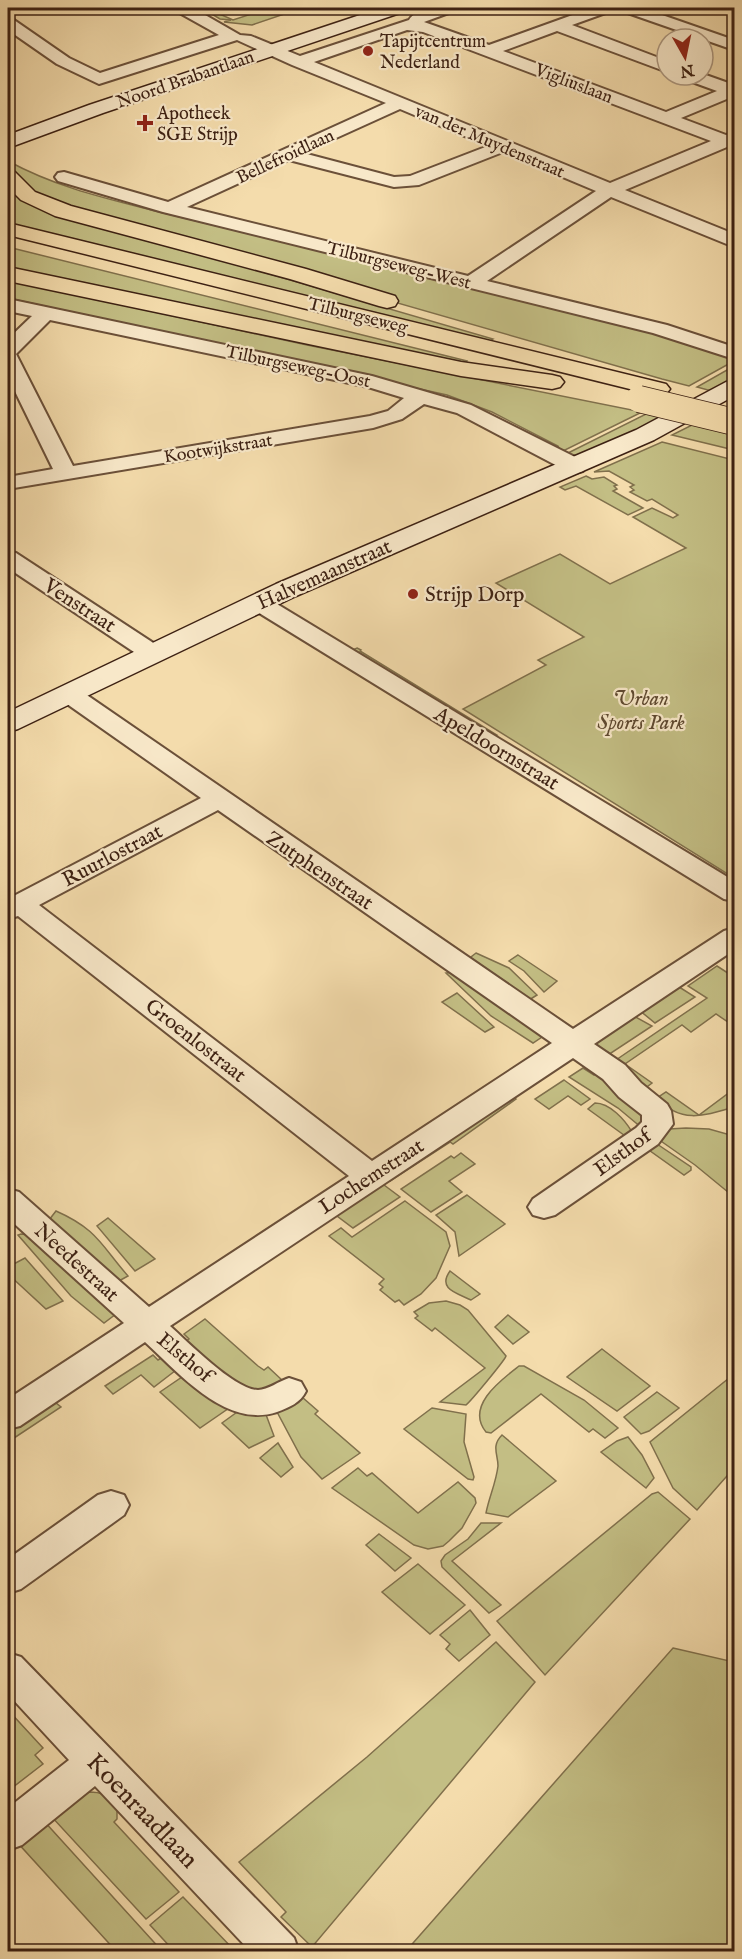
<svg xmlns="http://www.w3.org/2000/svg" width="742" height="1959" font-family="'IM FELL English',serif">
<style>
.green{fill:#c3be84;stroke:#80704c;stroke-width:1.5}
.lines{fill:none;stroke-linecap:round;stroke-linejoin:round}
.street-casing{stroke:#6b5039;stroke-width:4}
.secondary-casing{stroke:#3d2113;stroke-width:3}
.highway-casing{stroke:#3d2113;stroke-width:3}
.street{fill:#f8e8c9;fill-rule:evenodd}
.secondary{fill:#f8e8c9;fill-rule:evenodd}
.highway{fill:#f4dcac;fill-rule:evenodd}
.highway-bridge-casing{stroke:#3d2113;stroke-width:28;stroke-linecap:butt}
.highway-bridge{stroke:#f4dcac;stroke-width:26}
.poi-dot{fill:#8f2418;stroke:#f8e8c9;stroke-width:2}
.labels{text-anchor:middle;stroke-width:4.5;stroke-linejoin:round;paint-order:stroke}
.far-poi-label{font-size:18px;fill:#3d2113;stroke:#f8e8c9;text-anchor:start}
.far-street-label{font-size:18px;fill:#3d2113;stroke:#f8e8c9}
.street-label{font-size:21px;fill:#3d2113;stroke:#f8e8c9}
.poi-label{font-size:21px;fill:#3d2113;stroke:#f8e8c9;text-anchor:start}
.park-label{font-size:21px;font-style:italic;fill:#5e482f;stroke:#f8e8c9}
.near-street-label{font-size:26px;fill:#3d2113;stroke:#f8e8c9}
</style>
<rect width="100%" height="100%" fill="#f4dcac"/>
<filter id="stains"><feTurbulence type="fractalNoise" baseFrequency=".00333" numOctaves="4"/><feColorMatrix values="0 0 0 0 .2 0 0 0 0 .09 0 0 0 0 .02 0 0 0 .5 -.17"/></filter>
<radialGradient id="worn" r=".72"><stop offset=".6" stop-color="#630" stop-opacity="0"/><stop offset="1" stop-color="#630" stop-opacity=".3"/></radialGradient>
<g class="green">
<polygon points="209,8 226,8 215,12 233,20 270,8 302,8 252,25 224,22 231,20 220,19 203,9"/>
<path d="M8,161c46,25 92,36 143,49l518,126 65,21v4l-45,25 -27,-7 -560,-161c-32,-12 -83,-20 -94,-57z"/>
<polygon points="8,183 12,188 94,223 493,339 490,341 8,224"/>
<polygon points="8,247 467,361 463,366 8,270"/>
<polygon points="8,280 307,345 642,412 561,452 558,446 492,412 447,395 8,298"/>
<polygon points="734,366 734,380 715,392 697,387"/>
<polygon points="648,413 665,418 577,456 566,454"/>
<polygon points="696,423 734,432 734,450 672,435"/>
<polygon points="662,442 734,460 734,878 463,709 546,665 538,660 584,637 496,583 560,554 610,584 686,548 633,517 652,508 673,518 678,515 652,499 647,501 630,492 634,490 630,487 634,485 609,471 594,472"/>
<polygon points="586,476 592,479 604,477 617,485 614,486 617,489 613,491 643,508 628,515 576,486 565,490 560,487"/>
<polygon points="357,648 361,650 360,651 497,735 492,737 350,651"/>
<polygon points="476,953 509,968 537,995 529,1000 470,960 471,957"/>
<polygon points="518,955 557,981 544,992 524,971 509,961"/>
<polygon points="717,966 734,977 734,1026 716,1014 691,1032 682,1025 625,1064 652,1083 644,1089 613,1062 707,998 688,986"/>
<polygon points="454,972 545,1035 533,1043 491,1016 446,973"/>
<polygon points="676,985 695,997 655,1023 639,1010"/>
<polygon points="457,993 494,1027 485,1032 442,1002"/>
<polygon points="632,1015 652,1026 605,1057 596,1046 596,1042"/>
<polygon points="583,1068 594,1075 600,1070 643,1111 642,1128 618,1108 569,1077"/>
<polygon points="564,1080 590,1099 581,1105 568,1096 549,1109 535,1099"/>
<path d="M734,1089v18c-30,9 -53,17 -77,-9l9,-6 33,23z"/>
<polygon points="510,1095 516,1099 453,1144 450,1142 390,1181 386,1178"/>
<path d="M595,1103c15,0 30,17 37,29l-4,6 -40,-29z"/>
<polygon points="686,1128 709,1129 734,1136 734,1197 695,1165 658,1139 669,1129"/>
<polygon points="654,1142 691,1167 691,1170 684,1175 646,1148"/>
<polygon points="461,1153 475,1164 449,1181 462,1192 431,1212 401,1189 451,1156 454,1158"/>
<polygon points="380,1182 400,1197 353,1228 333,1213"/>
<polygon points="467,1195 505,1224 459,1256 455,1232 436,1215"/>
<polygon points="405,1201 446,1232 450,1246 436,1278 421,1294 404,1305 399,1300 395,1302 380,1290 383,1287 379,1284 384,1279 329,1236 341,1228 352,1237"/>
<path d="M56,1211c41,18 45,34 72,65l-11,6 -68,-62z"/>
<polygon points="108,1218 155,1259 135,1271 97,1226"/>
<polygon points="21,1234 29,1235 116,1314 104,1323 71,1296 18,1235"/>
<polygon points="25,1258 63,1301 46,1309 8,1274 8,1267"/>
<path d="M450,1271l30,23 -9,6c-14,-7 -34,-11 -21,-29z"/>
<path d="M446,1301l14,4 8,5 38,46c-1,4 -35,45 -40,49l-26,-3 45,-34 -50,-40 -3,3 -17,-13 3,-2 -4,-4 15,-9z"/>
<polygon points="508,1315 529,1332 513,1344 495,1327"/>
<polygon points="205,1319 258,1366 264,1370 268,1367 283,1381 254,1395 182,1344 189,1339 184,1334"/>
<polygon points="602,1349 650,1386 617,1411 567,1377"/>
<polygon points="153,1355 158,1360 166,1355 180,1367 154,1387 141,1375 113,1394 105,1386"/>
<path d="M519,1366h5l60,34 34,28 -13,10 -12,-9 -4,3 -48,-38 -50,39 -5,-1c-21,-26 15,-52 33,-66z"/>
<polygon points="188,1373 232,1406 200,1428 160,1392"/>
<polygon points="734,1374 734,1468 697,1510 673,1488 650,1442"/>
<polygon points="657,1392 679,1408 649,1431 641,1434 624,1417"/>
<polygon points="297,1398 300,1400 303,1398 318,1411 315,1414 360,1453 322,1479 301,1457 276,1410"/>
<polygon points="51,1399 61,1407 8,1442 8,1428"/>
<polygon points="432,1408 466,1414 464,1442 474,1477 473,1480 468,1479 404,1429"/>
<polygon points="240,1410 265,1412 274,1436 249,1448 222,1423"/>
<path d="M502,1435l54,46 -48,36 -22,-4c3,-16 10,-30 12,-47 0,-12 -7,-20 4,-31z"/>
<polygon points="628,1437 642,1455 654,1478 646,1488 601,1452 617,1441"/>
<polygon points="278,1443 293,1467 281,1477 260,1458"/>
<polygon points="358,1468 367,1476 372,1473 418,1513 458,1482 475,1498 476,1503 462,1528 449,1541 443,1546 428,1549 414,1545 332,1488"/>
<polygon points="658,1492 690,1519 545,1675 497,1621 652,1494"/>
<polygon points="501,1523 452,1561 501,1605 489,1613 442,1567 441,1561 445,1555 468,1539 481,1523"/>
<polygon points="379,1534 411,1558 395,1571 366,1545"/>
<polygon points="418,1564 465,1605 430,1634 382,1592"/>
<polygon points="470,1610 490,1635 459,1661 446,1649 450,1644 440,1635"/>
<polygon points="496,1642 535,1682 312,1947 281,1917 286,1912 239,1862 367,1757"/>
<polygon points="673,1648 734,1662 734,1951 406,1951"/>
<polygon points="8,1710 43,1748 35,1755 43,1764 8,1791"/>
<path d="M89,1792c12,0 19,3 28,11v16l-3,3 65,70 -33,27 -96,-104 33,-21z"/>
<polygon points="43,1820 162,1951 116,1951 16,1841"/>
<polygon points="183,1897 235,1951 174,1951 150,1925"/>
</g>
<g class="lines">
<g class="street-casing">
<g id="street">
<path d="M175,8h18l47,27 11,1 49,20 109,-36c8,-13 32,-13 47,-12l-2,3 -30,11 65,23 103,-37h20l-1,3 -39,14 95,36v11l-110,-41 -54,20 163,61 51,-21 -33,-12 -2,-4 21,-1 31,11v11l-53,22 45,17 8,-2v16l-7,-2 -102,43 109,44v13l-123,-50 -124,84 180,44 67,22v12l-81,-26 -490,-121 -105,-31 -3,-4 3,-4 6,-1 104,30 218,-99 -94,-38 -55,-25 -138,44 -42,-20 -49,-34v-12l6,2 55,38 31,15 119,-38 -43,-24zM407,30l16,2 288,109 -101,42 -296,-121zM400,109l88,37 -78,30 -16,1 -91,-24zM503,152l93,39 -128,85 -281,-69 102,-47 105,27 25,-2z"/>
<polygon points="620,8 642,8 734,40 734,50 622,11"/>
<path d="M8,299l364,77 99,29 112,56 3,5 -3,5 -8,2 -8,-2 -110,-58 -33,-9 -22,15 -29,9 -365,61v-12l45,-8 -45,-92v-38l24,-23 -24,-5zM50,320l318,67 36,11 -16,13 -18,5 -297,50 -57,-112z"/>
<polygon points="8,551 16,553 161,648 164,653 161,658 152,660 143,658 8,568"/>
<polygon points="259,596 267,598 734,881 734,901 724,899 251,608 247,603 251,598"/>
<path d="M69,687l9,2 495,340 151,-98 10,-3v22l-140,94 31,21 16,18 26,21 4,7 2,13 -15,20 -103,71 -11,3 -11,-3 -5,-8 5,-8 103,-71 6,-6v-7l-23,-18 -16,-18 -30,-21 -403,268c18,16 65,64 88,64 10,0 21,-9 31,-12l12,4 5,9c-6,12 -16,16 -29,21 -51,17 -98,-39 -132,-70l-125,84 -12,3v-30l116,-76 -116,-105v-29l11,3 130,115 200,-131 -331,-260 -10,3v-20l193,-101 -141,-99 -3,-5 3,-5zM218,810l334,233 -180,118 -333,-256z"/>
<polygon points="111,1491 124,1495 129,1505 124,1515 21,1589 8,1593 8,1559 98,1495"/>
<polygon points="8,1653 21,1657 294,1938 299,1952 251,1952 95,1786 22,1845 8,1850 8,1808 69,1760 8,1694"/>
</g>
</g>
<g class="secondary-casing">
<g id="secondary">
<polygon points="381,8 406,8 403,12 103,113 8,148 8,135 89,105"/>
<polygon points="734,380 734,396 654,440 296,596 18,729 8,732 8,712 276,584 636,430 726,382"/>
</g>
</g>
<g class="highway-casing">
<g id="highway">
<polygon points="8,170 15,172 35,192 71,206 306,269 395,296 398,301 395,306 387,308 379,306 290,279 55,216 21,200 8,187"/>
<polygon points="8,223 666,384 670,389 666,394 658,396 8,235"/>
<polygon points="8,267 461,362 552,375 560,377 564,382 560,387 552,389 461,376 8,281"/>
</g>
</g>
<use href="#street" class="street"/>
<use href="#secondary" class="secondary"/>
<use href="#highway" class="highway"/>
<g class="highway-bridge-casing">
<polyline id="highway-bridge" points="639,399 730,421"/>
</g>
<use href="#highway-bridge" class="highway-bridge"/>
</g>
<g class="poi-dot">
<circle cx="368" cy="51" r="6"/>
<path d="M142 114h6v6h6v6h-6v6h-6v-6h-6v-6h6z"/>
<circle cx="413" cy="594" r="6"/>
</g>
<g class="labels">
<g class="far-poi-label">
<text x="380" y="47">Tapijtcentrum<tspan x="380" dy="21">Nederland</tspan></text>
<text x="157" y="119">Apotheek<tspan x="157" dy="21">SGE Strijp</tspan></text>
</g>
<g class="far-street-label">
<text transform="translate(185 79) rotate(-19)" y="6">Noord Brabantlaan</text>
<text transform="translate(574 83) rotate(21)" y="6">Vigliuslaan</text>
<text transform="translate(490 141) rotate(23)" y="6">van der Muydenstraat</text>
<text transform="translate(285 156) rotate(-25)" y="6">Bellefroidlaan</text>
<text transform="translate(399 265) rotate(14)" y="6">Tilburgseweg-West</text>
<text transform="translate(358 315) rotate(14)" y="6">Tilburgseweg</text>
<text transform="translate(298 366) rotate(12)" y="6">Tilburgseweg-Oost</text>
<text transform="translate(218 448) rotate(-9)" y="6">Kootwijkstraat</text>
</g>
<g class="street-label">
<text transform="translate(324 574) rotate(-24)" y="7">Halvemaanstraat</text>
<text transform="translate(80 605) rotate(33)" y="7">Venstraat</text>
<text transform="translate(497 748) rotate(31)" y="7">Apeldoornstraat</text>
<text transform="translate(112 855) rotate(-28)" y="7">Ruurlostraat</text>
<text transform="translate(320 870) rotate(34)" y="7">Zutphenstraat</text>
<text transform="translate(196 1040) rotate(38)" y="7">Groenlostraat</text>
<text transform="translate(622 1152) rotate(-36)" y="7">Elsthof</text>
<text transform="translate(371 1176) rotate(-33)" y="7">Lochemstraat</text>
<text transform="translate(77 1262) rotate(42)" y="7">Needestraat</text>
<text transform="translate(185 1357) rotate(40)" y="7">Elsthof</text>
</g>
<g class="poi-label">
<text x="425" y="601">Strijp Dorp</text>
</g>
<g class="park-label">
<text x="641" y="705">Urban<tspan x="641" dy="24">Sports Park</tspan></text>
</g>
<g class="near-street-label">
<text transform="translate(143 1810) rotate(46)" y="9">Koenraadlaan</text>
</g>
</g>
<rect width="742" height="1959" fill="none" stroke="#f4dcac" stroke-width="30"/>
<rect x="9" y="9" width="724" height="1941" fill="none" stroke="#3d2113" stroke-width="3"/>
<rect x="15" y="15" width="712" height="1929" fill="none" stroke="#3d2113" stroke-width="1.5"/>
<g transform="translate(685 57) rotate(171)"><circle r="28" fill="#f8e8c9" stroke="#ad9880" stroke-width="1.5"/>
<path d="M0-4.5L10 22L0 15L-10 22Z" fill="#8f2418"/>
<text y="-9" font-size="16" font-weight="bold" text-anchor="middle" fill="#3d2113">N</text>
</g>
<rect width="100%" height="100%" filter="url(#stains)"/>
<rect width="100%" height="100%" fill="url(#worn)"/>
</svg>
